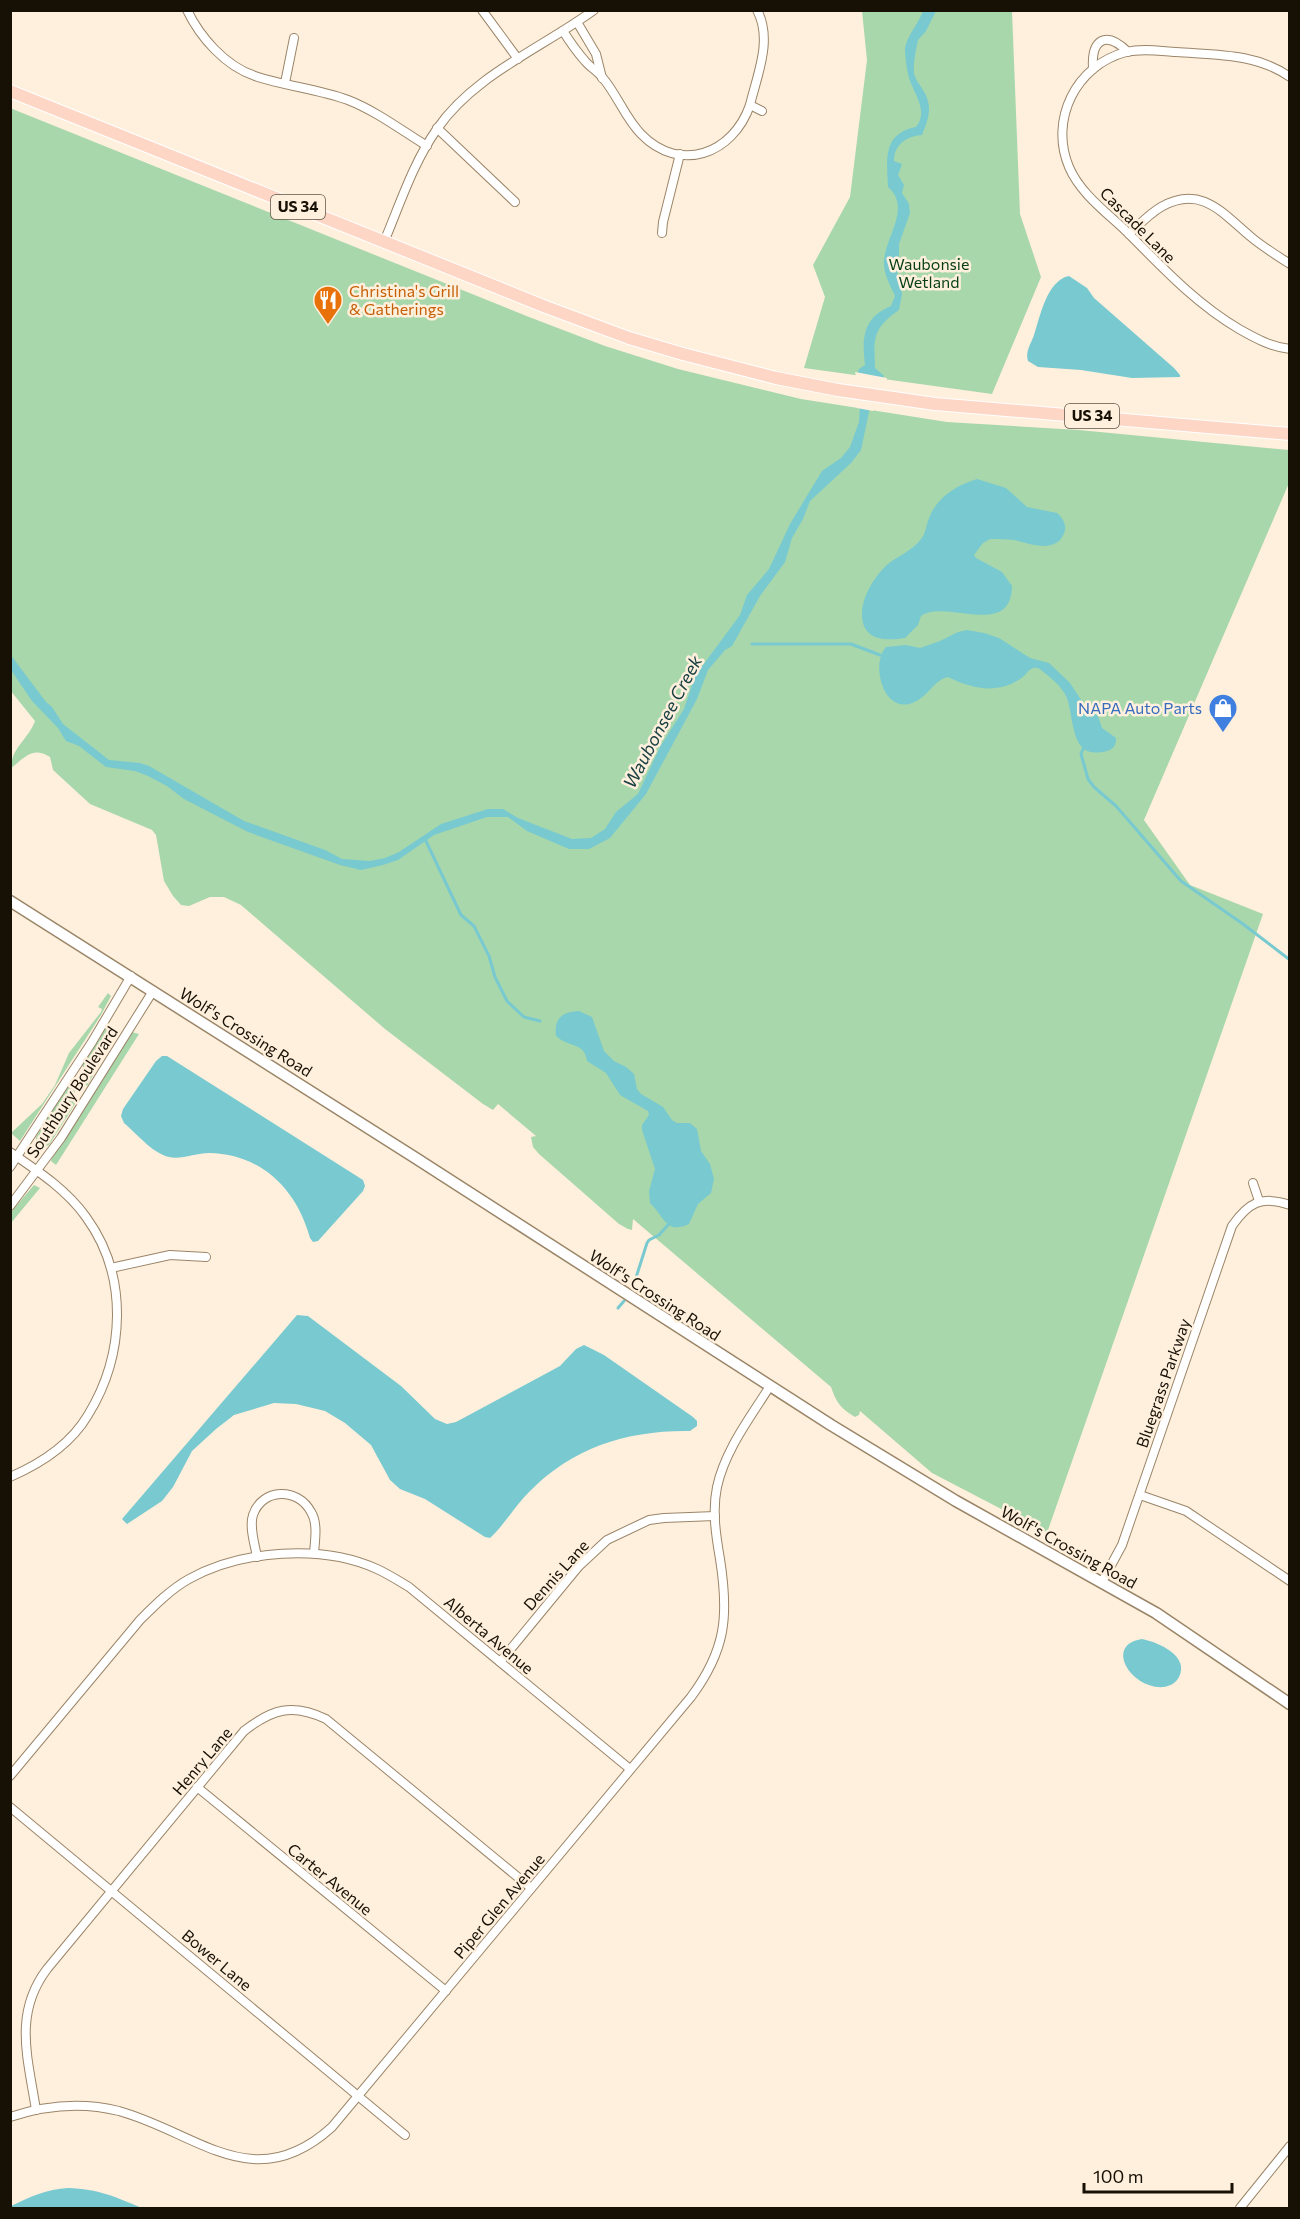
<svg xmlns="http://www.w3.org/2000/svg" width="1300" height="2219" font-family="Commissioner,sans-serif">
<style>
.green{fill:#a8d7ac}
.water{fill:#78c9d0}
.pier{fill:#fff0dd}
.lines{fill:none;stroke-linecap:round;stroke-linejoin:round}
.stream{stroke:#78c9d0;stroke-width:3}
.street-casing{stroke:#9b8568;stroke-width:10}
.secondary-casing{stroke:#9b8568;stroke-width:13}
.primary-casing{stroke:#fff;stroke-width:14}
.street{stroke:#fff;stroke-width:8}
.secondary{stroke:#fff;stroke-width:10}
.primary{stroke:#fdd6c5;stroke-width:12}
.labels{text-anchor:middle;stroke-width:5;stroke-linejoin:round;paint-order:stroke}
.shield{fill:#fff0dd;stroke:#5d5346;stroke-width:1.5}
.shield-label{font-size:15px;font-weight:bold;fill:#171005}
.street-label{font-size:16px;fill:#171005;stroke:#fff0dd}
.park-label{font-size:16px;fill:#063e15;stroke:#fff0dd}
.food-label{font-size:16px;fill:#c56008;stroke:#fff0dd;text-anchor:start}
.shop-label{font-size:16px;fill:#366cbe;stroke:#fff0dd;text-anchor:end}
.water-label{font-size:18px;font-style:italic;fill:#1a4144;stroke:#fff0dd}
</style>
<rect width="100%" height="100%" fill="#fff0dd"/>
<g class="green">
<polygon points="862,11 1012,11 1020,214 1041,277 992,394 804,368 825,297 813,265 850,197 867,60"/>
<path d="M10,108l519,209 76,29 73,23 123,30 146,23 132,8 210,20v33l-145,337 46,65 73,29 -216,619 -115,-60 -72,-62 -1,4 -4,2c-14,-8 -19,-15 -24,-30l-198,-168 -1,11 -4,-1 -9,-5 -80,-70 -6,-7 -2,-10 5,-1 -38,-32 -5,6 -10,-6 -98,-75 -144,-124 -17,-8h-14l-21,9 -8,-1 -8,-9 -9,-15 -8,-46 -4,-5 -62,-26 -37,-34 -3,-13c-18,-11 -25,1 -39,11 0,-20 17,-28 24,-47l-25,-31z"/>
<polygon points="108,993 111,996 101,1015 20,1141 11,1133 42,1104 55,1085 69,1053 101,1012 102,1009 98,1007"/>
<polygon points="106,1025 108,1030 102,1042 108,1048 87,1086 83,1081 84,1068 81,1064"/>
<polygon points="132,1032 139,1034 56,1165 51,1161 52,1158"/>
<polygon points="74,1076 77,1083 74,1096 77,1101 49,1145 43,1147 36,1142 36,1137"/>
<polygon points="34,1185 40,1188 11,1223 11,1212"/>
</g>
<g class="water">
<path d="M923,11h13l-10,20 -8,9c-2,8 -5,26 -4,33 1,6 6,12 9,17 10,16 6,28 -1,45 -16,1 -28,10 -28,26l8,3 -4,11 6,10 -2,8 7,11 1,9 -11,31v16l-3,8 6,26 -3,16c-27,19 -25,28 -24,58l9,8 -3,9 -9,13 -11,52 -10,13 -41,38 -7,18 -11,19 -7,24 -25,34 -28,50 -7,4 -17,20 -11,29 -51,95 -36,44 -21,11h-20l-42,-18 -19,-14h-21l-53,18 -36,25 -15,5 -22,5 -21,-5 -92,-33 -64,-33 -17,-13 -19,-10 -13,-5 -29,-4 -27,-21 -13,-5 -8,-13 -26,-27 -21,-31 -1,-16 36,48 6,5 11,17 46,36 31,3 9,3 95,55 81,29 17,9 28,2 15,-3 14,-6 42,-28 47,-15h15l15,9 54,21 19,-1 14,-9 11,-17 22,-18 22,-47 24,-38 11,-33 45,-61 7,-20 22,-26 21,-45 32,-53 19,-13 9,-11 9,-25 2,-36 -3,-14 1,-3 6,-4c-3,-26 -3,-47 26,-59l4,-10c-5,-11 -12,-23 -11,-35 1,-24 28,-53 4,-74 -1,-28 -6,-53 28,-60 13,-16 -2,-33 -7,-49 -2,-8 -4,-21 -4,-29 1,-12 14,-26 18,-38z"/>
<path d="M1069,276l18,12 7,10 80,70 6,7v2l-48,1 -51,-8 -43,-3 -10,-6c-3,-10 3,-17 6,-26 6,-18 13,-55 35,-59z"/>
<path d="M977,479l29,9 21,19 30,6c5,4 9,10 8,17 -6,25 -35,14 -51,10 -8,-1 -16,-1 -24,-1l-7,4 -9,12 2,3 26,14 10,14c-1,54 -67,12 -91,30l-3,9 -13,13c-14,2 -34,4 -41,-12 -8,-21 9,-49 24,-62 10,-8 25,-14 33,-25 5,-6 5,-14 8,-21 8,-21 28,-33 48,-39z"/>
<path d="M967,630l17,3 15,5 31,20 19,5 21,20 17,26 11,7 4,12 14,10c0,7 -2,11 -9,13 -37,10 -32,-29 -40,-53 -5,-12 -19,-23 -29,-30 -9,-2 -11,7 -18,11 -23,16 -50,9 -72,-2 -15,3 -20,22 -39,27 -27,6 -38,-41 -23,-57l20,-2 14,3 20,-7 18,-9z"/>
<path d="M579,1011l13,6 12,34 10,10 12,6 8,7 3,15 4,5 22,13 9,13 5,3h13l7,6 4,22 9,13 4,15 -3,14 -13,11 -9,20c-23,11 -25,-8 -39,-21l-1,-12 6,-22 -13,-39v-5l7,-10 -1,-4 -28,-16 -14,-22 -19,-12c-2,-19 -18,-13 -31,-25 -2,-18 6,-24 23,-25z"/>
<path d="M162,1056h5l196,124 2,6 -2,5 -45,50 -5,1 -3,-4c-13,-48 -48,-84 -101,-85 -15,0 -32,9 -46,2 -14,-6 -27,-22 -39,-32l-3,-7 2,-7 33,-48z"/>
<path d="M297,1315l11,1 93,70 34,33 12,5 9,-2 104,-56 16,-17 8,-4 20,10 89,62 4,4v5l-7,5c-62,-1 -117,16 -161,61 -14,14 -24,32 -39,46l-5,-1 -60,-38 -25,-10 -10,-9 -19,-35 -26,-22 -20,-12 -29,-7 -22,-1 -40,12 -18,14 -24,22 -19,36 -11,14 -35,23 -5,-5z"/>
<path d="M1142,1639c16,3 48,17 37,38 -3,6 -9,9 -15,10 -32,3 -61,-42 -22,-48z"/>
<path d="M68,2188c30,1 48,9 74,20h-131v-2c19,-9 36,-17 57,-18z"/>
</g>
<polygon class="pier" points="855,372 887,378 884,386 875,399 873,411 857,408 858,387"/>
<g class="lines">
<g class="stream">
<polyline points="752,644 851,644 880,655"/>
<polyline points="1083,749 1081,754 1088,779 1094,787 1116,806 1181,881 1243,924 1290,960"/>
<polyline points="425,839 461,915 474,926 489,956 495,977 507,1001 524,1017 540,1021"/>
<polyline points="633,1287 647,1243 649,1240 659,1235 668,1225"/>
<polyline points="618,1308 624,1301"/>
</g>
<g class="street-casing">
<g id="street">
<path d="M187,10c13,27 38,56 68,66 30,10 63,13 93,24 28,11 53,30 79,46"/>
<polyline points="482,10 518,59"/>
<path d="M757,10c16,30 0,65 -7,95l12,6"/>
<polyline points="577,22 596,54 602,78"/>
<path d="M563,31c7,11 14,21 22,30 5,6 12,10 17,16 15,17 23,41 39,57 39,40 92,20 109,-29"/>
<path d="M1093,69c-2,-30 13,-39 35,-17"/>
<path d="M1290,77c-34,-24 -75,-22 -114,-25 -16,-1 -34,-4 -50,0 -50,13 -77,68 -57,115 11,26 37,45 57,64 36,36 69,72 113,98 16,9 32,18 51,20"/>
<polyline points="285,83 294,38"/>
<polyline points="437,128 515,202"/>
<polyline points="662,233 663,222 680,154"/>
<path d="M1129,234c10,-9 20,-20 32,-27 41,-23 62,7 90,30 12,10 25,18 39,27"/>
<path d="M384,242c16,-38 29,-79 53,-113 37,-54 105,-81 157,-119"/>
<path d="M10,1152c28,19 57,38 76,65 43,59 39,138 2,198 -17,29 -48,49 -78,62"/>
<polyline points="10,1167 92,1042 131,976"/>
<polyline points="1253,1183 1259,1201"/>
<polyline points="10,1206 61,1138 153,991"/>
<polyline points="111,1268 170,1255 206,1257"/>
<polyline points="1140,1495 1186,1511 1290,1581"/>
<path d="M257,1557c-2,-12 -8,-30 -4,-42 9,-27 45,-28 58,-3 7,11 4,28 3,41"/>
<path d="M1102,1582l20,-37 110,-319c16,-23 29,-31 58,-21"/>
<polyline points="500,1662 579,1566 607,1540 649,1520 664,1518 715,1516"/>
<path d="M10,1776l130,-156c15,-15 31,-31 49,-41 52,-29 133,-35 188,-10 11,5 22,12 32,18l221,182"/>
<polyline points="197,1787 446,1991"/>
<polyline points="10,1807 405,2135"/>
<path d="M36,2110c-8,-52 -23,-96 11,-141l197,-238c28,-22 48,-28 82,-12l205,169"/>
<path d="M10,2117c36,-12 73,-15 109,-6 79,22 135,87 213,16l359,-430c35,-47 38,-81 29,-138 -4,-23 -8,-48 -3,-72 8,-37 33,-69 53,-101"/>
<polyline points="1240,2208 1290,2146"/>
</g>
</g>
<g class="secondary-casing">
<polyline id="secondary" points="10,901 414,1157 831,1425 956,1501 1156,1613 1290,1704"/>
</g>
<g class="primary-casing">
<polyline id="primary" points="10,91 546,307 629,338 683,354 776,378 838,390 935,404 1290,434"/>
</g>
<use href="#street" class="street"/>
<use href="#secondary" class="secondary"/>
<use href="#primary" class="primary"/>
</g>
<defs>
<g id="restaurant-pin" transform="scale(1.5)"><path d="M0 17L-7.5 6A9.5 9.5 0 1 1 7.5 6Z" fill="#e8710a" stroke="#fff0dd"/><path d="M-5-6h1v4h1v-4h1v4h1v-4h1v5L-1.5 .5V6h-2V.5L-5-1ZM5-6V6H3V1.5H1.5Q1.5-4 5-6Z" fill="#fff"/></g>
<g id="shop-pin" transform="scale(1.5)"><path d="M0 17L-7.5 6A9.5 9.5 0 1 1 7.5 6Z" fill="#3f7fe0" stroke="#fff0dd"/><path d="M-5-2.5h2.3a2.7 3.5 0 0 1 5.4 0H5L5.5 6h-11ZM-1.5-2.5h3a1.5 2.3 0 0 0-3 0Z" fill="#fff"/></g>
</defs>
<g fill-rule="evenodd">
<use href="#restaurant-pin" x="328" y="300"/>
<use href="#shop-pin" x="1223" y="708"/>
</g>
<g class="labels">
<g class="shield">
<rect x="271" y="195" width="54" height="24" rx="4.5"/>
<rect x="1065" y="404" width="54" height="24" rx="4.5"/>
</g>
<g class="shield-label">
<text x="298" y="212">US 34</text>
<text x="1092" y="421">US 34</text>
</g>
<g class="street-label">
<text transform="translate(1138 225) rotate(45)" y="6">Cascade Lane</text>
<text transform="translate(246 1032) rotate(32)" y="6">Wolf's Crossing Road</text>
<text transform="translate(72 1092) rotate(-57)" y="6">Southbury Boulevard</text>
<text transform="translate(655 1295) rotate(33)" y="6">Wolf's Crossing Road</text>
<text transform="translate(1163 1383) rotate(-71)" y="6">Bluegrass Parkway</text>
<text transform="translate(1069 1547) rotate(29)" y="6">Wolf's Crossing Road</text>
<text transform="translate(556 1575) rotate(-48)" y="6">Dennis Lane</text>
<text transform="translate(489 1635) rotate(40)" y="6">Alberta Avenue</text>
<text transform="translate(202 1761) rotate(-50)" y="6">Henry Lane</text>
<text transform="translate(330 1879) rotate(39)" y="6">Carter Avenue</text>
<text transform="translate(499 1906) rotate(-50)" y="6">Piper Glen Avenue</text>
<text transform="translate(217 1960) rotate(40)" y="6">Bower Lane</text>
</g>
<g class="park-label">
<text x="929" y="270">Waubonsie<tspan x="929" dy="18">Wetland</tspan></text>
</g>
<g class="food-label">
<text x="349" y="297">Christina's Grill<tspan x="349" dy="18">&amp; Gatherings</tspan></text>
</g>
<g class="shop-label">
<text x="1202" y="714">NAPA Auto Parts</text>
</g>
<g class="water-label">
<text transform="translate(663 722) rotate(-62)" y="6">Waubonsee Creek</text>
</g>
</g>
<rect width="1300" height="2219" fill="none" stroke="#171005" stroke-width="24"/>
<path d="M1084 2183v9h148v-9" fill="none" stroke="#171005" stroke-width="3"/>
<text x="1093" y="2183" font-size="18" fill="#171005" stroke="#fff0dd" stroke-width="4.5" paint-order="stroke">100 m</text>
</svg>
